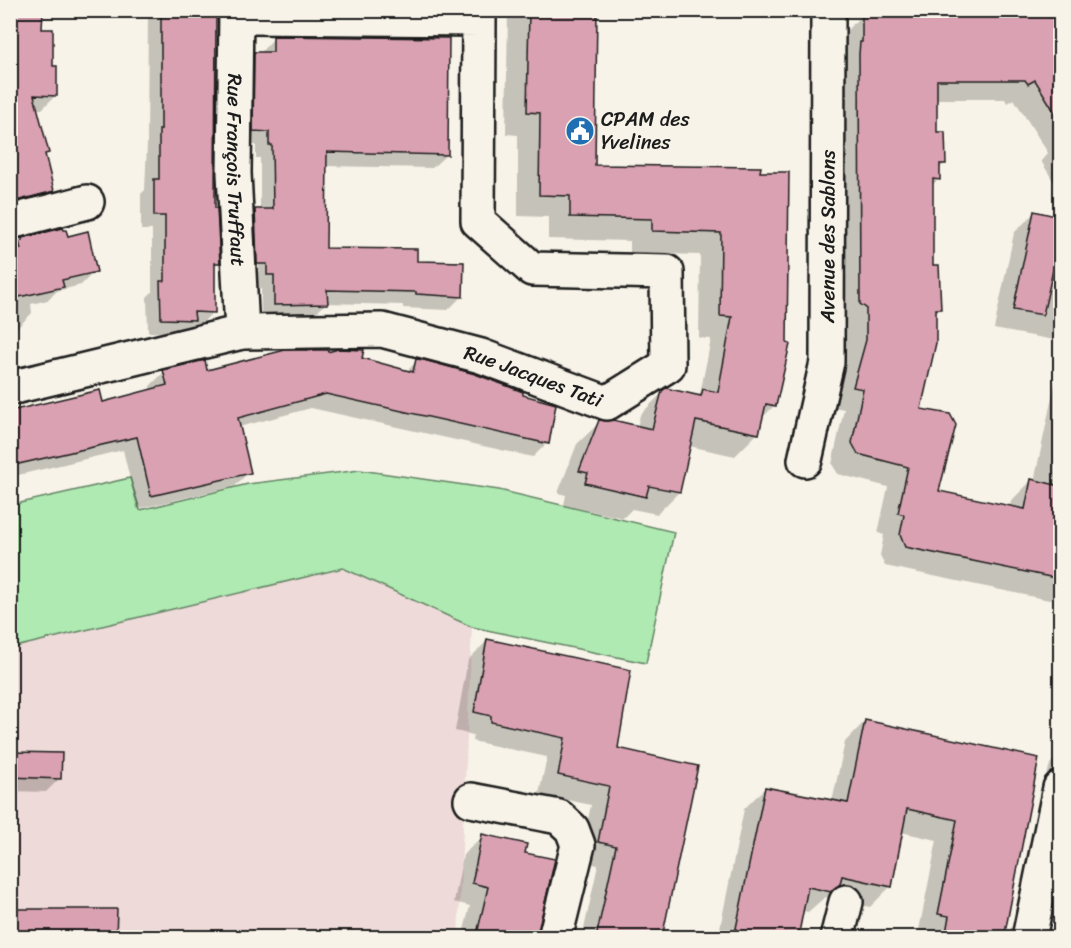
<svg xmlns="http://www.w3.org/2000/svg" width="1071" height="948" font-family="Sriracha,sans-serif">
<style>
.built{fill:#eedad8}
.green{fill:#aeeab1;stroke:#658366;stroke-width:1.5}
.shadow{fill:#0003;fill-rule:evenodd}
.building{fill:#daa1b2;stroke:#1c1c1c;stroke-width:1.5}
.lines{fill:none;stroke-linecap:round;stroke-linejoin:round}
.street-casing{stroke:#1c1c1c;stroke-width:38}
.street{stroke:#f7f3e8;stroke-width:33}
.labels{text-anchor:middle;stroke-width:5;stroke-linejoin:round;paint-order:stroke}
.poi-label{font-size:20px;fill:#1c1c1c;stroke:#f7f3e8;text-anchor:start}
.street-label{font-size:20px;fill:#1c1c1c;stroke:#f7f3e8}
</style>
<rect width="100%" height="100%" fill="#f7f3e8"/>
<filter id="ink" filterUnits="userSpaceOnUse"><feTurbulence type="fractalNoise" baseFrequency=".0167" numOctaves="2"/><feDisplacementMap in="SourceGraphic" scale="12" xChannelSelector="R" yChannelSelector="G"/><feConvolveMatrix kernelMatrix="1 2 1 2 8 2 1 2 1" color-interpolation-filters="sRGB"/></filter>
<g filter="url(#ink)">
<polygon class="built" points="343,568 472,627 458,937 11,937 10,648"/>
<polygon class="green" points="360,470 499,490 674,532 646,663 472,627 343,568 11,648 11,505 130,478 140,510 248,484"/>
<g class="shadow">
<polygon points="10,10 41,30 51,68 56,95 42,109 36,109 47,152 44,156 52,191 38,205 10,212"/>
<polygon points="148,10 209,10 213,201 218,262 214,267 213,312 199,326 187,326 180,333 148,332 147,297 152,292 152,230 141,230 141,194 145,190 147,144"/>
<polygon points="508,10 596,10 594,167 759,169 775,405 761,419 757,434 735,456 689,446 679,492 657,514 632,509 623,518 564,505 566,495 558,493 577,444 600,422 637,427 640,415 663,392 698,396 700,394 711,339 699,338 700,255 630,253 630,241 548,239 548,217 518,216 518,135 506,134"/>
<polygon points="955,10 1029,10 1024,16 1060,25 1060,192 1041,161 1048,153 1014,99 1007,103 1005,99 936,99 936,134 944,164 938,170 939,179 931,186 931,266 940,309 935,314 919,410 937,492 1010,507 1011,501 1031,481 1034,482 1060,359 1060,595 1049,600 885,566 880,555 884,535 878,533 888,487 838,474 832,464 844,409 833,407 846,362 846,328 840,324 843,34 863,14 952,14"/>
<path d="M274,38l172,117 -14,13 -107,-2 -1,83 91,13 47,34 -14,14 -45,-2v-3l-77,-2 -14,14 -51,1v-30h-7l-12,-64 13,-14h5v-52h-4v-13l-16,-1 1,-77 14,-14h5zM254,222h3l2,49h-3z"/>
<polygon points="1034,213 1060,219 1060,341 994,329 1014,233"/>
<polygon points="67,238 95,271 81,285 57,291 48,300 31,304 32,313 18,327 10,329 10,245 18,244 22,240"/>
<polygon points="326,354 361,359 406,372 417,361 547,443 533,457 311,408 239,427 249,472 235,486 137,509 123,450 10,477 10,413 102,404 151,391 150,386 164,372 206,372"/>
<polygon points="487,641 616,750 660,938 582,938 598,865 579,861 591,805 539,794 547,757 472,741 473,735 455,731 468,660"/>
<polygon points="865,721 1038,759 1001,938 922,938 922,936 918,935 937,840 901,832 891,886 870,907 825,897 808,912 802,911 797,938 718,938 744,809 765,788 832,802 845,742"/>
<polygon points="10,753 60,778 46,792 10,791"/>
<polygon points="1060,754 1060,787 1045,782 1050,764"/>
<polygon points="483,836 523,854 535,938 462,938 470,906 454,902 463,855"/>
</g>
<g class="building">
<polygon points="10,10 43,10 42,29 53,29 53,66 57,66 57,96 34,95 49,153 45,154 54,191 12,202 10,194"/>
<polygon points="161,10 211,10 210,16 216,16 215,201 215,208 217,208 220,263 215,263 215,313 194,312 195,320 161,319 160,281 165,281 165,216 154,216 154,179 159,179 159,130 161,130"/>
<polygon points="529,10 597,10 595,165 761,167 760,172 789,172 787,343 790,344 776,406 766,404 759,434 696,421 680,492 649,486 646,497 585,483 588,473 579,471 599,420 613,420 652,429 662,391 666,388 701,396 703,389 718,392 732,317 720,316 721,233 652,231 652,219 570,217 570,196 539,195 540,113 527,112"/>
<polygon points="957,10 1031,10 1027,15 1060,18 1060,121 1035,80 1028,84 1025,80 937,80 937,132 945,132 946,164 940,164 940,180 933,179 933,265 939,265 941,309 936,309 936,343 921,409 950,414 956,425 939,491 1025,509 1031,479 1060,486 1060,579 905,547 900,535 904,515 898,513 908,467 858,454 852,443 863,389 853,387 866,340 866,308 860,304 859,54 860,42 862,42 862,12 957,13"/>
<polygon points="273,36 449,38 448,155 327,152 326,248 417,249 417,261 464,262 463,297 416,294 416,292 327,290 328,304 274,305 274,275 267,275 267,264 257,264 255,209 273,209 272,145 269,145 269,132 253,131 254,52 273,52"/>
<polygon points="1034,211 1060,217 1060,253 1057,252 1043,315 1013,310"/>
<polygon points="63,228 64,230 66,230 68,236 88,231 97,272 62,280 64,287 10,299 10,252 21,249 19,242 22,241 22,238"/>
<polygon points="338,349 364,350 362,358 413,372 416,359 424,360 475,374 523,392 523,395 556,404 549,444 326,394 238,418 251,473 151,496 137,437 10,466 10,411 100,390 103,402 167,385 163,370 205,360 207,370 285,350 328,350 328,352"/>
<polygon points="487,639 631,670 618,748 698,766 662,938 596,938 616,846 598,842 609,786 558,775 565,738 491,722 491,716 474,712"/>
<polygon points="865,720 1039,758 1004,938 945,938 949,916 938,914 957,820 907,809 892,887 842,876 840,884 831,892 808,887 798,938 734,938 765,787 848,803"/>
<polygon points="10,752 62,753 61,779 10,777"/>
<polygon points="482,834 527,844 525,853 555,859 537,938 476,938 488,887 472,883"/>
<polygon points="10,909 117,909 116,938 10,938"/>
</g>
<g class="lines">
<g class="street-casing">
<g id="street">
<path id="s1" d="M236,10l-2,163 8,159"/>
<polyline points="10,222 87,202"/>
<path id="s2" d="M10,388l232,-56 140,-2 99,26 126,47 61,-38 -1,-93 -135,-3 -54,-48 1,-202 -243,-2"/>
<path id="s3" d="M805,460l22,-98 1,-352"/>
<polyline points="471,800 559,817 572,829 578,845 555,938"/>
<polyline points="837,938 846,902"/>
<polyline points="1029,938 1060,788"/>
</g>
</g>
<use href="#street" class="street"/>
</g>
</g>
<defs>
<g id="civic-disc" transform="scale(1.5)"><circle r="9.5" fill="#1f6fb2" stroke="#f7f3e8"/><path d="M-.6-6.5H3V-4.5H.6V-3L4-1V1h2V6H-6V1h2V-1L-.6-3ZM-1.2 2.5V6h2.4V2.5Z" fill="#fff"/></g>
</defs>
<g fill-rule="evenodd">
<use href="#civic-disc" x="580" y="131"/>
</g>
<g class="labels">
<g class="poi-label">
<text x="601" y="126">CPAM des<tspan x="601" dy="23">Yvelines</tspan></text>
</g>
<g class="street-label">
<text dy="7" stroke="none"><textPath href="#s1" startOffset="160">Rue François Truffaut</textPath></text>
<text dy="7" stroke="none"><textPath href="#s3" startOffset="226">Avenue des Sablons</textPath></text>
<text dy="7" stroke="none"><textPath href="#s2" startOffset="537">Rue Jacques Tati</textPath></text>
</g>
</g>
<rect width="1071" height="948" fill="none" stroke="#f7f3e8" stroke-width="36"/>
<rect x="18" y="18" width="1035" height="912" fill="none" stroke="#1c1c1c" stroke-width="2" filter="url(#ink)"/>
</svg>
